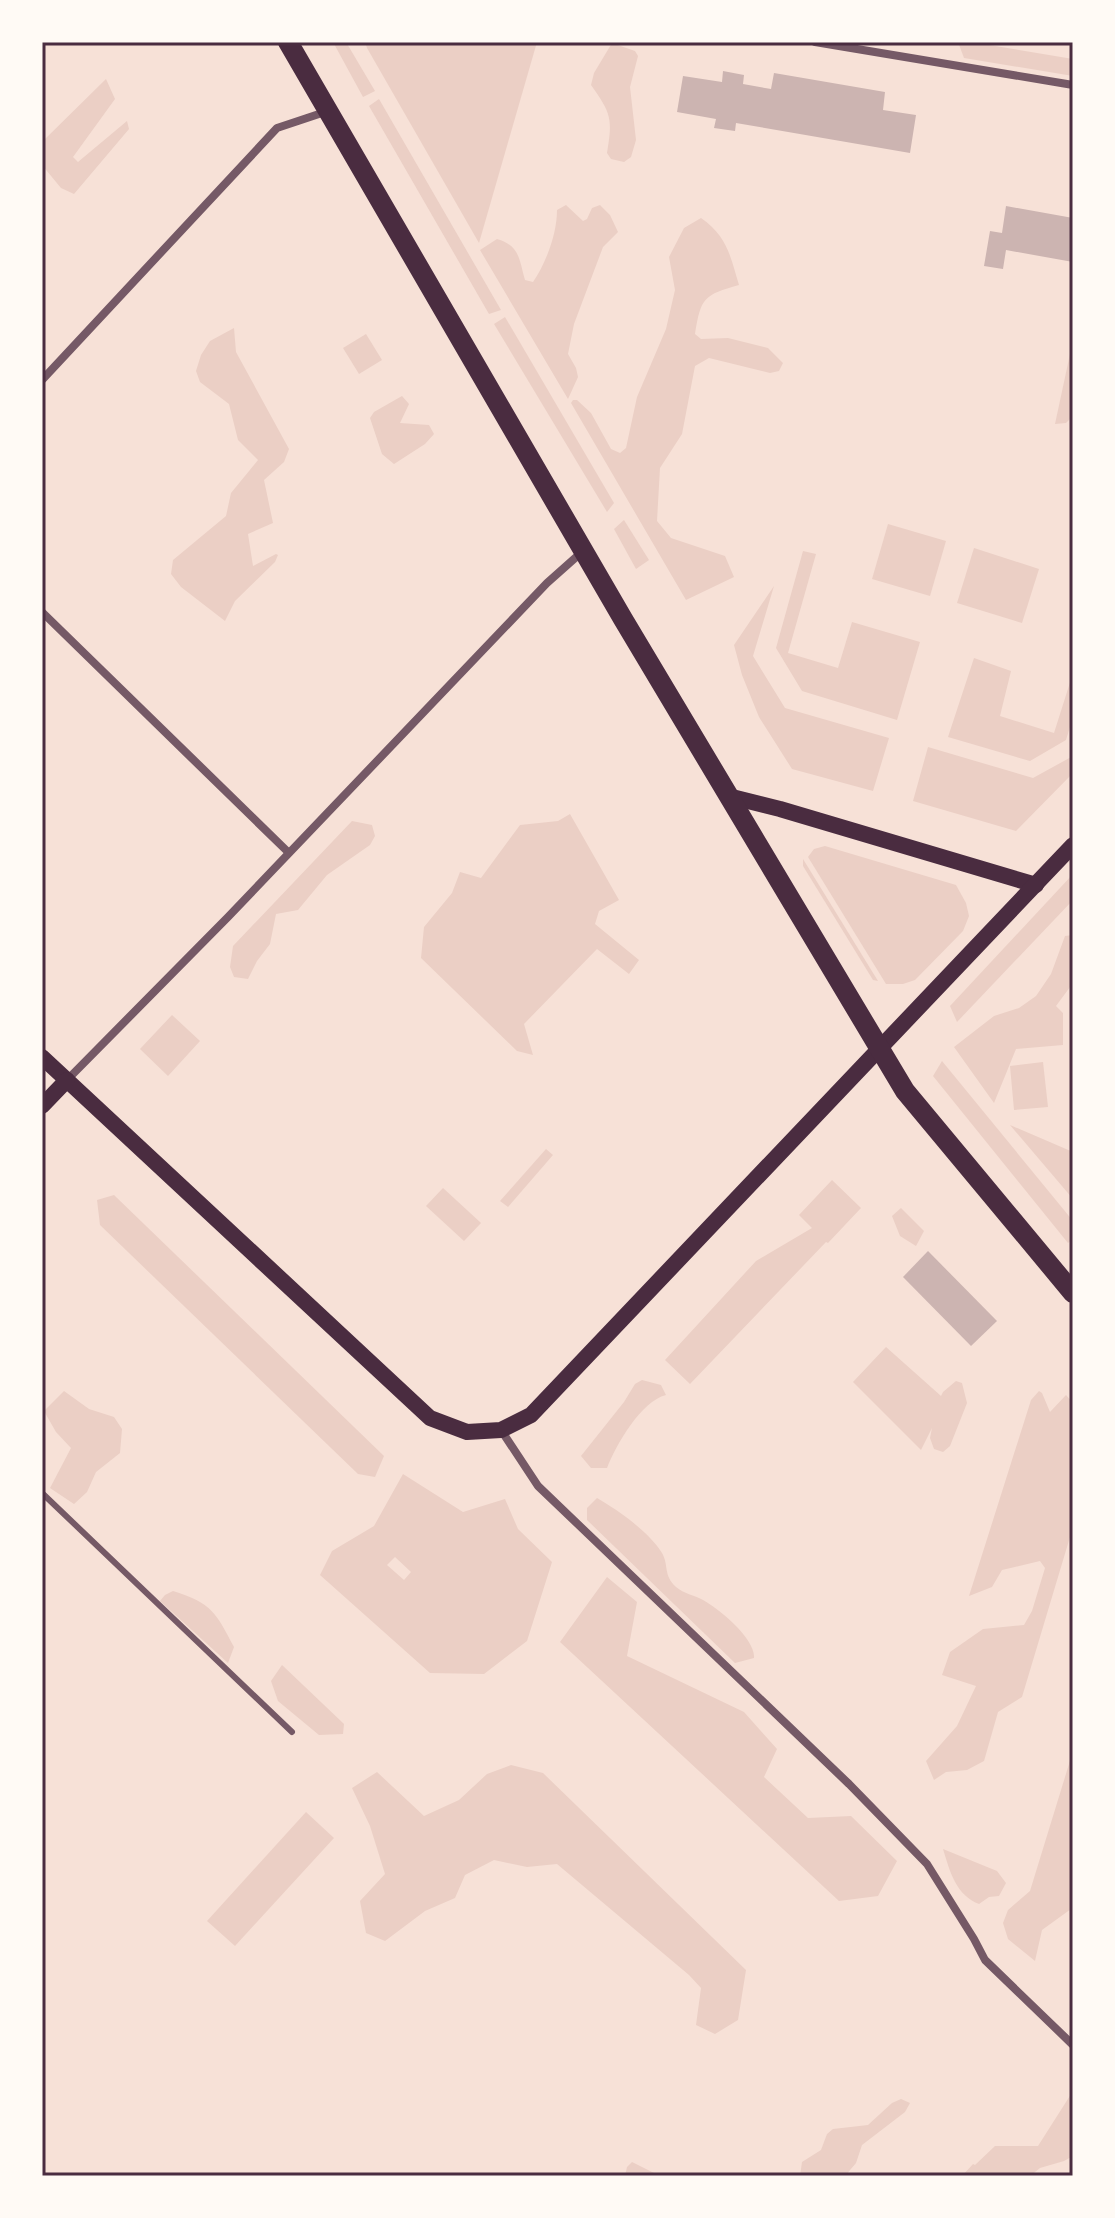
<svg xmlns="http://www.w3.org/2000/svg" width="1115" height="2218" font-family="Barlow,sans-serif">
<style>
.green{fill:#ebcfc5;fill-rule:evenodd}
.building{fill:#ccb4b1}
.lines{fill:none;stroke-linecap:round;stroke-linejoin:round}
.service{stroke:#755966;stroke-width:6}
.minor{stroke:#755966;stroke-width:8}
.secondary{stroke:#4a2c40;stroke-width:16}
.primary{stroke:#4a2c40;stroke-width:20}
.neatline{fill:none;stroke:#4a2c40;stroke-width:3}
</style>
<rect width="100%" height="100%" fill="#f7e1d7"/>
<g class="green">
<polygon points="333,42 346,42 375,91 363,97"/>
<polygon points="365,42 537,42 479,243 367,48"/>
<polygon points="958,42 971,42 1073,59 1073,76 964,58"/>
<path d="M612,43l23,8 3,5 -8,31 6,53 -5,17 -7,5 -13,-3 -4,-6c6,-34 4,-40 -16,-68l3,-12z"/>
<polygon points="106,79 115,99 73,157 78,162 127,121 129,129 74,194 61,188 42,165 42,142"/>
<polygon points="379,99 501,310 489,314 369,106"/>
<path d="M566,205l17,16 4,-2 5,-11 8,-3 10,10 8,17 -15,15 -29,77 -6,30 8,14 2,9 -10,22 -88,-149 17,-11c23,7 22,20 28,41l8,2c13,-19 24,-48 24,-72z"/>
<path d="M701,218c26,18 29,37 38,67 -35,10 -38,12 -44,49l6,5 27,-1 40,10 15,15 -4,8 -9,2 -61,-15 -14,8 -13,68 -22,34 -3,53 14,17 54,18 9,21 -48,23 -115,-197 2,-3h4l14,13 20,36 9,4 6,-5 11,-51 29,-68 9,-39 -6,-33 15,-29z"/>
<polygon points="505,317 614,503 607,512 494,324"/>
<polygon points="234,328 236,352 289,449 284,462 264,480 273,523 248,534 253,566 276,554 278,555 275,562 235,601 225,621 181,587 171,574 173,560 226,516 231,493 258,460 238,440 229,404 200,382 196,371 201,355 210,341"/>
<polygon points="366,334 382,360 359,374 343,348"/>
<polygon points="1073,340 1073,416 1066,423 1055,424"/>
<polygon points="402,396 409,404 400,423 429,425 434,434 425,444 394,464 382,454 370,418 374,412"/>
<polygon points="624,520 649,560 636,569 614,529"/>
<polygon points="888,524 946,541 930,596 872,579"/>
<polygon points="974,548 1039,569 1022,623 957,603"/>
<polygon points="803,551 816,554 788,653 838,668 852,622 920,642 897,720 802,691 776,648"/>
<polygon points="774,586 753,656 785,708 889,738 873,791 792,769 759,717 742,675 734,645"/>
<polygon points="974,658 1011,671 1000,716 1054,733 1073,673 1073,717 1066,740 1030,761 948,737"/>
<polygon points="928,747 1033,778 1073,756 1073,773 1016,831 913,801"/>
<polygon points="570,814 619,900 599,911 595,924 639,960 629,974 597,949 524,1024 533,1055 517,1051 421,958 424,927 452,893 460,872 481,878 520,825 558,821"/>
<polygon points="352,821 372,825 375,836 370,845 327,875 298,910 276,914 270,944 257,961 248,979 234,977 230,967 233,946"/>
<polygon points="825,846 956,885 966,903 969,916 963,931 915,980 903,984 886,984 808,857 814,849"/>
<polygon points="803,859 878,981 873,980 803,866"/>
<polygon points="1073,874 1073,900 957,1022 950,1006"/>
<polygon points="1073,935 1073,983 1056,1006 1063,1013 1063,1045 1016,1049 994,1103 954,1047 994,1016 1019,1008 1036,996 1051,974 1065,936"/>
<polygon points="172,1015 200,1041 168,1076 140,1049"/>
<polygon points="942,1061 1073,1221 1073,1239 1068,1243 933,1076"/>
<polygon points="1043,1062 1048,1107 1014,1110 1010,1066"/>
<polygon points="1010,1125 1073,1152 1073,1199"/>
<polygon points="546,1149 553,1155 508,1207 500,1201"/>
<polygon points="832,1180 861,1208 828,1243 826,1242 690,1384 665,1360 756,1261 812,1228 799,1215"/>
<polygon points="443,1188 481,1223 464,1241 426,1206"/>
<polygon points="114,1195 384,1456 375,1477 358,1474 100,1225 97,1200"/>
<polygon points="901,1208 924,1231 916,1246 900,1236 892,1216"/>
<polygon points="886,1347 941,1396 943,1392 956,1381 962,1383 967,1403 950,1446 943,1452 934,1449 930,1438 932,1428 921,1450 853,1382"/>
<path d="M642,1380l19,5 5,10c-25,6 -50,50 -59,73h-16l-10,-12 43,-54 11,-18z"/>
<polygon points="64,1391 89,1409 114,1417 122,1429 120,1453 96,1472 87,1492 74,1504 50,1488 71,1448 56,1432 44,1411"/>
<polygon points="1039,1391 1042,1393 1050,1412 1066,1395 1073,1403 1073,1527 1022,1697 998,1712 984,1761 967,1770 946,1772 934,1780 926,1761 957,1726 976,1686 942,1675 950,1652 983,1629 1024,1625 1032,1611 1045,1568 1040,1561 1002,1570 992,1587 969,1596 1031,1400"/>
<path d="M403,1474l60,38 42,-13 13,30 34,33 -25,79 -43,33 -54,-1 -110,-98 12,-24 42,-25zM395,1557l16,15 -7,8 -17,-15z"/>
<path d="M597,1498c21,12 52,34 65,55 7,12 1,22 14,34 8,7 18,8 27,13 15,8 53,39 51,58l-19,5 -148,-143v-12z"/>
<polygon points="607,1577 637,1602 627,1656 744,1712 777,1749 764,1777 808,1818 851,1816 897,1861 878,1896 839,1901 560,1642"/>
<path d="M173,1591c39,12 43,22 61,56l-6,16 -68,-62 5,-6z"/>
<polygon points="282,1665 344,1724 343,1734 319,1735 278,1701 271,1681"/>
<polygon points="1073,1751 1073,1919 1071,1909 1042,1930 1035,1961 1008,1939 1003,1923 1008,1910 1030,1891"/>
<polygon points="511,1765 543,1773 746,1970 738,2020 715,2034 696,2025 701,1988 689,1975 557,1864 527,1867 494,1860 465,1875 455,1898 425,1911 385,1941 366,1933 360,1901 385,1874 370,1826 352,1788 377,1772 424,1816 459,1800 487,1774"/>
<polygon points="306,1812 334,1838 235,1946 207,1921"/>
<path d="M943,1849l54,22 9,12 -7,13 -10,1 -10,7c-23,-9 -29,-32 -36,-55z"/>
<polygon points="1073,2091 1073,2156 1064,2161 1040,2168 1030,2176 962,2176 973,2164 975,2165 995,2146 1038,2146"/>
<polygon points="901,2099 910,2103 905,2112 862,2145 856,2163 845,2176 800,2176 802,2162 821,2150 827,2134 833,2129 868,2125 892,2103"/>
<polygon points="632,2162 660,2176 625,2176 627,2167"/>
</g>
<g class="building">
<polygon points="723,71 744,75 743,84 771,89 774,73 885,92 883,110 916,115 910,153 736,123 735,131 714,128 716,119 677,112 683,76 722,82"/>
<polygon points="1006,206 1073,218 1073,262 1006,250 1003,269 984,266 990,231 1002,233"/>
<polygon points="928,1251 997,1321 971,1346 903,1277"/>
</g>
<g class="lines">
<polyline class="service" points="42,1493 292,1732"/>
<g class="minor">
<polyline points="815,42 1073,85"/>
<polyline points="42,380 277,128 328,111"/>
<polyline points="42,612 288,852"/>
<polyline points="67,1080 228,917 547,583 583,551"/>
<polyline points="501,1430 538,1486 849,1784 927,1864 974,1939 985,1960 1073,2045"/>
</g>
<g class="secondary">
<polyline points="728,796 780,809 1036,885"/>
<polyline points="42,1057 430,1418 467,1432 501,1430 531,1415 1073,845"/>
<polyline points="42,1106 67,1080"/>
</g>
<polyline class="primary" points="288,42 623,619 905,1091 1073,1293"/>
</g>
<rect width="1115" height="2218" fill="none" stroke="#fffaf5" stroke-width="88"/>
<rect x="44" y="44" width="1027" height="2130" class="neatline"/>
</svg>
